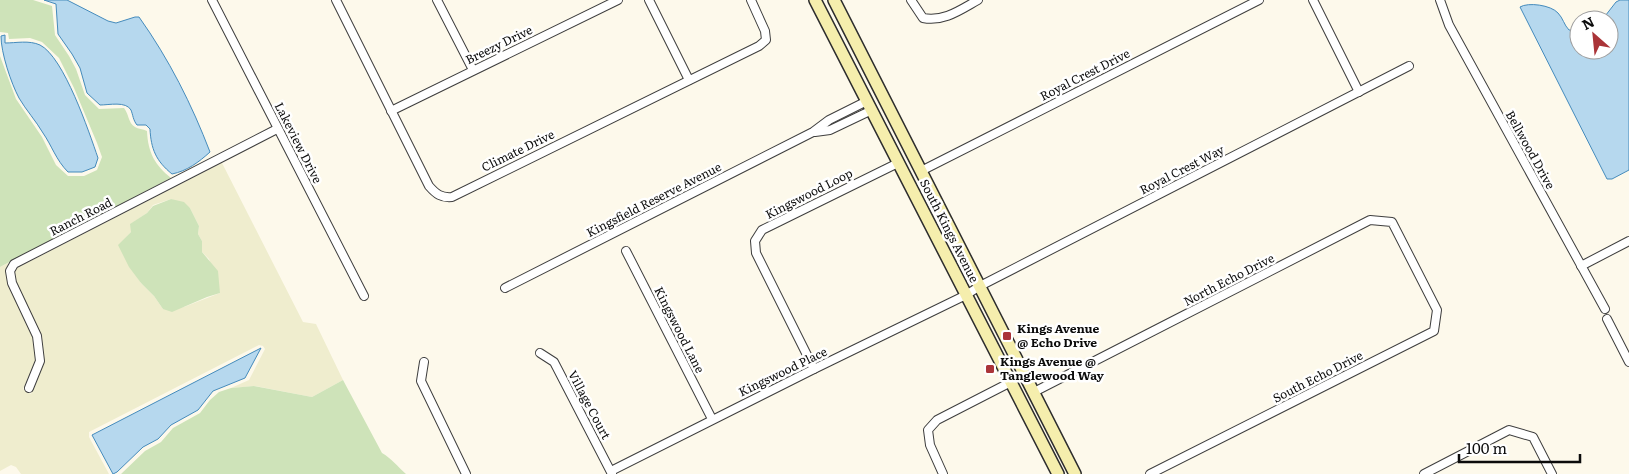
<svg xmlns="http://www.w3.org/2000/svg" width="1629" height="474" font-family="Literata,serif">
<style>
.farmland{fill:#efedce;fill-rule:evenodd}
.green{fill:#cee3b9}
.water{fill:#b6d8ee;stroke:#458bbc}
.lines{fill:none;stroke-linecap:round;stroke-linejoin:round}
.minor-casing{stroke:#3e3e3e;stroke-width:10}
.secondary-casing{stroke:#2d2d2d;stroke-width:14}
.minor{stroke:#fff;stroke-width:8}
.secondary{stroke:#f5eead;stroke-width:11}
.poi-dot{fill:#aa3438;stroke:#fff;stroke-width:2}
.labels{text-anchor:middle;stroke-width:5;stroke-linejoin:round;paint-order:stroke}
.street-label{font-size:12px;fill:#0b0b0b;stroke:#fff}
.poi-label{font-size:12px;font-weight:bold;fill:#0b0b0b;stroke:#fff;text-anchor:start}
</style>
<rect width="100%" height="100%" fill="#fdf9eb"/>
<path class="farmland" d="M222,163l81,159 13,2 27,56 -31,17 -57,-11 -24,2 18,-8 16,-31 -2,-3 -4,-1 -170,87v5l20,37h-88l-5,-7 -5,-2 -11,6v-204l8,-4v2l-2,6 2,14 25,52 3,23 -13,29 8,5 13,-31 -2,-27 -26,-54 -1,-10 2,-4zM171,199l19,9 9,18 -1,8 4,7v11l7,7 11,34 -36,14 -21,2 -9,-13 -13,-13 -17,-27 -5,-11 12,-13v-8l16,-11 6,-8z"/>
<g class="green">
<path d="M0,0h33l19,6 3,29 14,21 7,13 9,26 14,14 25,-1c5,6 4,15 11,19 3,2 8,2 12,4 1,22 8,34 24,47l-171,89v-211l16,43 26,38 14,28 12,11h16l13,-6 5,-13 -5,-14 -23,-55 -15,-30 -17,-16 -12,-4 -21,1 -1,-6 -8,-1z"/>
<polygon points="171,199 184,202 190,208 199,226 198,234 202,241 202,252 218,271 220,293 207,297 172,312 163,309 154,296 141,283 129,267 118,245 131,232 130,224 147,213 153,206"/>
<path d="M343,380l39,73c9,5 16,14 24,21h-285l24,-23 16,-9 12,-14 27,-15 10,-13 9,-8 12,-4 23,-2 58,11z"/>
</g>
<g class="water">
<path d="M44,0h23l41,21 8,2 19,-6h4c30,42 53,88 71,135 -11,10 -23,19 -38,22 -16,-13 -21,-25 -22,-45l-4,-4h-9c-4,-5 -4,-10 -6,-15 -5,-9 -22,-5 -31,-5l-13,-12 -7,-25 -8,-14 -14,-20 -2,-30z"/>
<path d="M1620,0h9v170l-17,9h-5l-87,-172c8,-5 31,-2 38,6 5,5 6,12 11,17h10v20h30v-30h-7l14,-18z"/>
<path d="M5,35v8c11,0 24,-3 35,2 24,12 49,87 58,113l-3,9 -13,5h-14c-12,-12 -16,-26 -25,-39 -7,-12 -17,-23 -24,-35 -8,-15 -18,-45 -18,-62z"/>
<polygon points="261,348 245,378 213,391 198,410 171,425 158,439 143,447 117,472 113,474 92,435"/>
</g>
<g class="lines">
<g class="minor-casing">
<g id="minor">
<polyline points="212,0 364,296"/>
<path d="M336,0l93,186c7,8 12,12 23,11l307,-151 7,-6 -1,-9 -14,-31"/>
<polyline points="437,0 473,70"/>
<polyline points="649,0 689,80"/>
<path d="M911,0l12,18c21,4 37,-8 55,-18"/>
<polyline points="1313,0 1359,92"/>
<polyline points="1440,0 1449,25 1605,309"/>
<polyline points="391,111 618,0"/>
<polyline points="815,132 830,130 872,110"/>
<polyline points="921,171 1259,0"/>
<polyline points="626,251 712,419"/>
<polyline points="1581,266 1629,241"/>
<polyline points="505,288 813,132 829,120 867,101"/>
<polyline points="1607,319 1629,362"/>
<polyline points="540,353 554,362 612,474"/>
<polyline points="424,362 421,381 466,474"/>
<polyline points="814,369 756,253 755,241 762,230 898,163"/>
<polyline points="29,388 40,361 37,336 12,283 10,271 14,264 277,129"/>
<polyline points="1034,392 1370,220 1392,222 1437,310 1434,331 1150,474"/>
<polyline points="611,471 814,369 966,295 980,286 1409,66"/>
<polyline points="943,474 930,445 928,430 937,420 1011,382"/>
<polyline points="1424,474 1509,430 1533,437 1552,474"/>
</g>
</g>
<g class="secondary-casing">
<g id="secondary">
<polyline points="815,0 1058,474"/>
<polyline points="834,0 1075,474"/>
</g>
</g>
<use href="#minor" class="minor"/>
<use href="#secondary" class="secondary"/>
</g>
<g class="poi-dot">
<rect x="1002" y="331" width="10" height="10" rx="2.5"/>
<rect x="985" y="364" width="10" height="10" rx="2.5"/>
</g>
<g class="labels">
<g class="street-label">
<text transform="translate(499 45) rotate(-26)" y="4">Breezy Drive</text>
<text transform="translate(1085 75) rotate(-27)" y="4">Royal Crest Drive</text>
<text transform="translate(298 143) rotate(63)" y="4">Lakeview Drive</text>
<text transform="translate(1530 150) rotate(61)" y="4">Bellwood Drive</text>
<text transform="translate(518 151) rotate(-26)" y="4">Climate Drive</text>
<text transform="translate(1182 170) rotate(-27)" y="4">Royal Crest Way</text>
<text transform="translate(809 194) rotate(-27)" y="4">Kingswood Loop</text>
<text transform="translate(654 200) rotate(-27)" y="4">Kingsfield Reserve Avenue</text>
<text transform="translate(81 217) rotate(-27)" y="4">Ranch Road</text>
<text transform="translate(949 231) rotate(63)" y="4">South Kings Avenue</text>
<text transform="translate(1229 280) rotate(-27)" y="4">North Echo Drive</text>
<text transform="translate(679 330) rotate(63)" y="4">Kingswood Lane</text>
<text transform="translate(783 372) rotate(-26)" y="4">Kingswood Place</text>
<text transform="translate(1318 377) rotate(-27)" y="4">South Echo Drive</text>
<text transform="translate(589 405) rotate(62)" y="4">Village Court</text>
</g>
<g class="poi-label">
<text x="1017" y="333">Kings Avenue<tspan x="1017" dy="14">@ Echo Drive</tspan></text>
<text x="1000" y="366">Kings Avenue @<tspan x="1000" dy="14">Tanglewood Way</tspan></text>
</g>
</g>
<g transform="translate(1594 35) rotate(333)"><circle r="24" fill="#ffffff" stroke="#9d9d9d"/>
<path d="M0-4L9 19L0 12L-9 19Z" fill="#aa3438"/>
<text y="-8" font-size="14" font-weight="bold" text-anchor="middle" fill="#0b0b0b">N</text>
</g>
<path d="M1459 454v8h121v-8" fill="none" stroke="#0b0b0b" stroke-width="2.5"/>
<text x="1466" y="454" font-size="15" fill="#0b0b0b" stroke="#ffffff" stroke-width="4" paint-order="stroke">100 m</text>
</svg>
